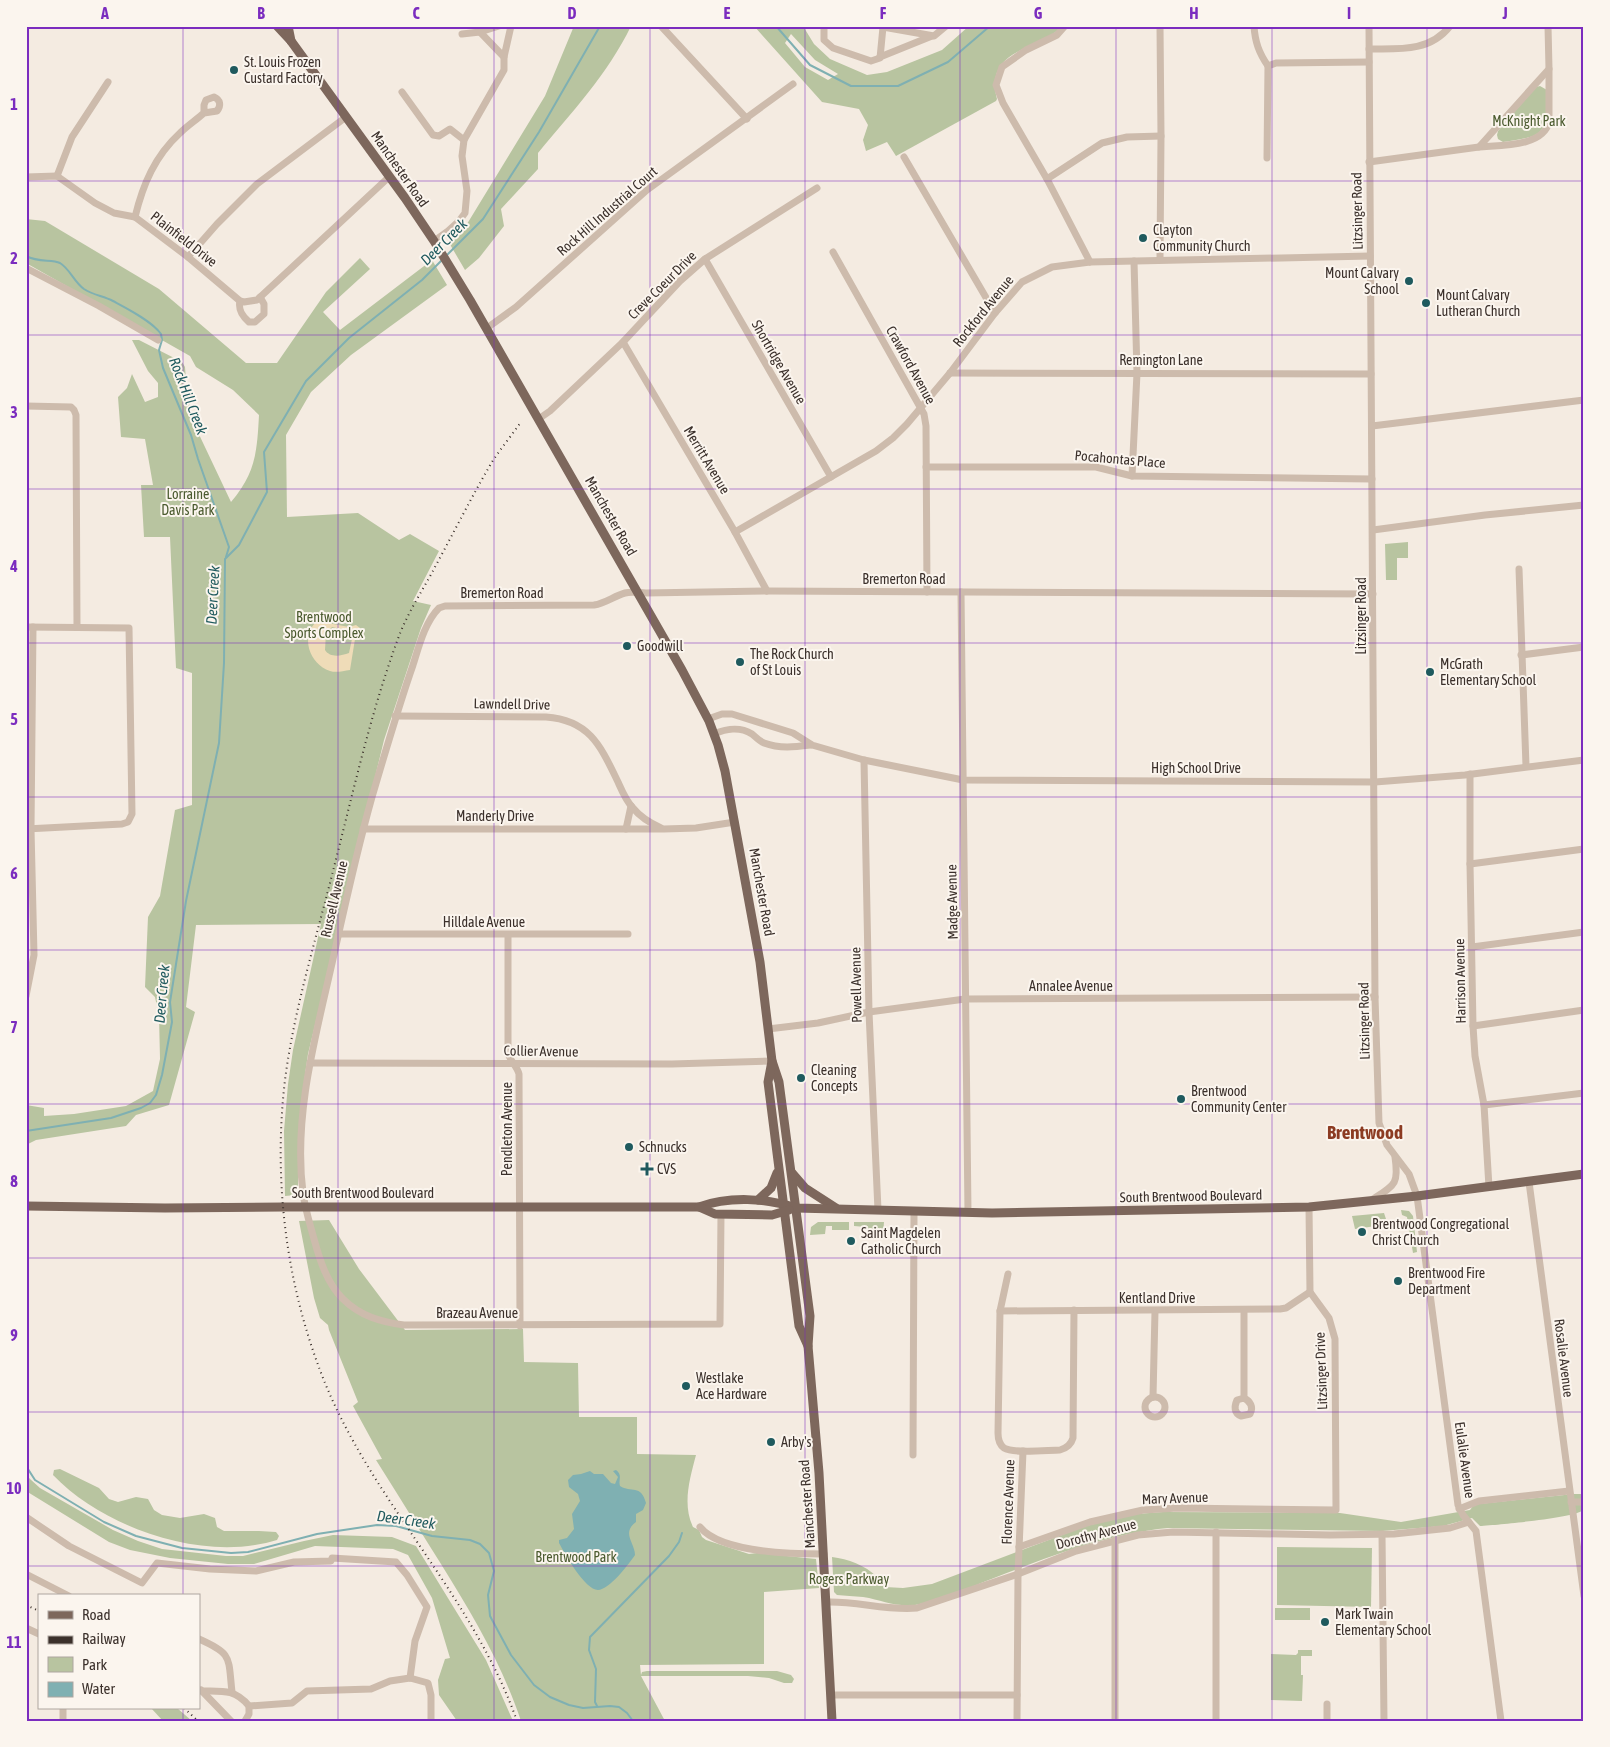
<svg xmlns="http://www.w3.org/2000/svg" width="1610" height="1747" font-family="'Asap Condensed',sans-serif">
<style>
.green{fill:#b8c4a0;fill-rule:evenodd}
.sand{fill:#efdcb8;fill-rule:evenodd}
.water{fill:#7fb0b2}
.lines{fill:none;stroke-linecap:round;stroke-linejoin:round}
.stream{stroke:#7fb0b2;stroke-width:2}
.minor{stroke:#cdbbac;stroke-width:7}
.major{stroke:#7d675c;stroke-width:9}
.rail{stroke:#3b302b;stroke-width:2;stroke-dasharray:1 4;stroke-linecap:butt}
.grid{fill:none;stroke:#7b2cbf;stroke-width:1;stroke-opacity:0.55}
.poi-dot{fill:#1f5a5e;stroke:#fbf5ee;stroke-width:2}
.labels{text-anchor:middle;stroke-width:4;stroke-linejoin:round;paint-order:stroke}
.poi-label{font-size:14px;fill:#3b302b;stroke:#fbf5ee;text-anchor:start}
.park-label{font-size:14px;fill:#4a5a2e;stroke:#fbf5ee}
.street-label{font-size:14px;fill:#3b302b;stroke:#fbf5ee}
.water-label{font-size:15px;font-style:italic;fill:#1f5a5e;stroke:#fbf5ee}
.district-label{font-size:19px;font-weight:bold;fill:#8c3b22;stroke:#fbf5ee}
.neatline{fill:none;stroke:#7b2cbf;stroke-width:2}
.grid-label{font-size:16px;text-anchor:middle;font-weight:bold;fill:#7b2cbf}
</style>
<rect width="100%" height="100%" fill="#f4ebe1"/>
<g class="green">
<path d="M574,26h57c-23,48 -60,87 -93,127v16l-37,40 3,17 -25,32 -14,12 -17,-29 1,-3 18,-14 78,-128z"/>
<path d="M754,26h49l11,18 16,15 37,16 20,-3 55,-22 27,-24h94c-26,25 -79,23 -66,73l-1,2 -100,55 -9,-14 -21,9 -3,-11 5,-15 -9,-16 -37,-7zM791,34l24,26 23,14 -10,6 -23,-13 -20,-24z"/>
<path d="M1540,86l7,4c0,44 -1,46 -44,52l-5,-3 -1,-4 1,-4 38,-44z"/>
<path d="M26,219l19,2 114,68 87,74h31l49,-71 34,-34 10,11 -47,43 17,18 92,-70 15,25 -96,70 -40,37 -25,43 1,82 71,-4 41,27 11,-6 29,17 -26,50 18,4 -10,23 -37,112 -76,314c-7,45 -10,91 -10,137l-2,4 -11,1 -1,-65 4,-47 5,-34 28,-126 -125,1 -10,82 9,5 -26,93 -33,10 -10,11 -90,14 -10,5v-40l18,3v8l30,-2 52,-8 27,-15 7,-32 -1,-43 -4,-19 -10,-10 3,-70 12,-21 15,-86 17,-5v-132l-16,-5 -6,-131h-26l-3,-52h12l-8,-46 -24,-2 -3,-40 9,-9 5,-14 13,28 13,-5v-14l-10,-12 -16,-31h7l43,22 3,5 2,27 8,32 36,76c25,-29 26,-51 28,-87l-26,-25 -37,-23 -6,-11 -164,-93z"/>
<polygon points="1408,542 1408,558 1397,558 1397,580 1386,580 1385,544"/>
<polygon points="1401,1210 1409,1211 1413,1216 1417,1252 1413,1253 1407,1217 1402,1215"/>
<polygon points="1384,1213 1386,1219 1382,1220 1383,1225 1355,1229 1352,1216"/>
<path d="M329,1220l30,49 46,61 118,-1 1,33 54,1 1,54h58v37l59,1c-6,23 -14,49 -3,72l6,3 3,7 4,3 43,14 8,-1 59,6 3,29 -55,4v72l-124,1 1,10 1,-3 5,-1h130l14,4 3,4 -2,4h-8l-15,-5 -21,-2h-107l24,45h-144c-19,-57 -49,-107 -80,-157 -22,-35 -43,-69 -65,-104l6,-1 -29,-53 5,-4 -29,-72 -1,-5 -8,-7 -6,-20 -15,-77z"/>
<polygon points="818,1222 849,1222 849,1230 832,1230 832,1226 826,1226 825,1234 810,1235 811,1227"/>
<polygon points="854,1222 884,1222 883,1235 872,1235 872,1231 866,1230 866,1227 854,1226"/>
<path d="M60,1469l39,19 10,11 9,3 18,-5 12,2 6,11 8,5 18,3 24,-4 11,4 2,9 7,4h35l17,1 3,4 -2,4c-7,2 -15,4 -22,5 -68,11 -155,-21 -202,-70l1,-5z"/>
<polygon points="26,1474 30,1479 40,1488 113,1530 138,1541 162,1549 226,1556 243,1556 304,1541 333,1535 392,1537 416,1546 486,1660 513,1721 457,1721 439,1695 438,1680 445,1659 450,1658 432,1598 408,1555 393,1549 315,1546 254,1564 228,1564 170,1558 130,1550 109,1542 26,1491"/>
<path d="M1574,1494h10c0,4 1,13 -1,16 -7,8 -88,15 -103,16l-8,-8 -29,8 -61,5 -214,-3c-61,6 -117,28 -174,50 -24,9 -53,23 -79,27 -21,2 -33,-5 -52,-8 -9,-1 -18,-1 -26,-2l-3,-3 -2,-35c16,2 33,8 45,20 4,3 4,7 8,10l18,1 29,-4 154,-58 50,-12 27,-2 177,1 61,9 69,-12 3,-4 6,-2z"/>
<polygon points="1277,1547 1372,1548 1371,1607 1277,1605"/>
<rect x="1275" y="1608" width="35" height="12"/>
<polygon points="1298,1650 1312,1650 1312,1656 1301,1656 1301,1675 1303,1675 1302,1701 1271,1700 1271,1654 1296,1655 1298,1653"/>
<polygon points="151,1708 177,1708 192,1721 163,1721"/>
</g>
<path class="sand" d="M317,621l32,6 7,-2 4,3v5l-5,6 -5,31c-7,1 -14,3 -20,1 -21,-7 -30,-35 -13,-50zM332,627l17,4 3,8 -3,14c-8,3 -19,5 -24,-3l1,-17z"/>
<path class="water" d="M616,1470c7,5 2,10 4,16 11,7 21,-2 26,17l-3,7 -7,4v8c-15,11 -1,21 -1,33 -6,9 -26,35 -37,35 -13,0 -33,-36 -39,-47v-3l8,-2 7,-9 -2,-15 8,-13 -2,-7 -9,-7 -1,-7 5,-5 8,-1 9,-3 4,3h9l8,9 4,1 3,-7 -5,-6z"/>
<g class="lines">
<g class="stream">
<polyline points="776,26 810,65 851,86 898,86 948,62 990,26"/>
<path d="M26,256c13,7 25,3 34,7 10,6 14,19 24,26 9,6 19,7 29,12 13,7 39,20 48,33l1,6 -3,10 4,18 28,67 7,24 31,88 -3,10"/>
<polyline points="446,256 483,219 539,132 600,26"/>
<polyline points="26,1131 111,1118 141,1108 150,1103 156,1095 162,1075 172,1022 170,1002 186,901 219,743 224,663 225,559 239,545 267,492 264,452 306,381 349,338 422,280 443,259"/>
<polyline points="26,1466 35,1480 104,1522 136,1536 182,1548 231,1553 248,1552 317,1534 377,1525 396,1526 432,1536 470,1540 480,1544 489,1553 494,1571 488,1595 490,1616 511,1655 534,1685 550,1697 569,1705 583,1708 610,1706 619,1707 627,1713 633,1721"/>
<polyline points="597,1706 595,1702 596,1669 589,1650 590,1637 669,1556 679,1542 682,1533"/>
</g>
<g class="minor">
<polyline points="661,26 747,119"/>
<polyline points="824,26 824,40 833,48 871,61 880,58 883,27 934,36 946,26"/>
<polyline points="1065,26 1057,35 1026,50 1002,67 996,85 1003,103 1047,179 1090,262"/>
<polyline points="1160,26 1161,136 1160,259"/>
<path d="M1254,26c1,16 5,27 14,40"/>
<polyline points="1369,26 1375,997 1379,1123 1387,1145 1409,1174 1417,1196 1458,1505 1463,1515 1476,1531 1501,1721"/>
<polyline points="462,34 480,32 499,26"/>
<path d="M1369,49c30,0 61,3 81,-23"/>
<polyline points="504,57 511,26"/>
<polyline points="880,57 932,36"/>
<polyline points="402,92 433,135 439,136 450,129 464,140"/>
<path d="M1479,147c22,-2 64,0 70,-25v-53"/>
<polyline points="904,157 995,313"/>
<polyline points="1267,158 1268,66 1276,63 1369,62"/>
<polyline points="1369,162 1479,147 1549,69 1548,26"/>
<polyline points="57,176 72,137 108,82"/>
<polyline points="26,177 57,176 95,203 114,213 135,217 188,257 240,301 244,302 257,300 389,177"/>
<polyline points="1047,179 1102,143 1127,137 1161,136"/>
<path d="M135,217c8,-33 20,-61 45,-84 7,-7 16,-13 24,-20v-8l2,-5 8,-3c7,3 7,9 3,14l-13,2"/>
<polyline points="434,241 448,231 459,221 465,213 467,191 462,156 464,140 504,70 504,57 480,32"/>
<polyline points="833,252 924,414 926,426 927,592"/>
<polyline points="188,257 217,224 257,184 346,117"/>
<polyline points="705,259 831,477"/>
<polyline points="26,268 99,306 158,340"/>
<path d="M240,301c-2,9 2,15 9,21h6l9,-8v-10l-4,-7"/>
<polyline points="487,328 516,307 647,190 793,84"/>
<polyline points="623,342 735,532 767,591"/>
<polyline points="950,373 1371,374"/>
<polyline points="26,406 71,407 74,410 76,415 77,627"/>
<polyline points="540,418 550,411 623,342 680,281 705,259 817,188"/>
<polyline points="1372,426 1584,400"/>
<polyline points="926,467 1096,467 1132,476 1372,479"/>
<polyline points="1132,476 1137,373 1134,261"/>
<polyline points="1373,530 1485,515 1584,505"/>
<polyline points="735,532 876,451 893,438 907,424 950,373 995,313 1022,282 1052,267 1090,262 1370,256"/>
<polyline points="1519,569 1526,766"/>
<polyline points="961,592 968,1212"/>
<polyline points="26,627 129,628 132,814 128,822 122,824 26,829"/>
<polyline points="1521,655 1584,647"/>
<path d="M395,716l151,1c44,3 55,30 72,65 4,9 8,19 15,26 8,10 17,15 28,20"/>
<polyline points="708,719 722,714 732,714 793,733 812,745 864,760 963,780 1375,782 1465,775 1584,760"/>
<path d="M714,734c12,-5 25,-8 38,0 4,3 7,7 12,9 16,6 31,4 47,2"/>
<polyline points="864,760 869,1012 878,1210"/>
<polyline points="1470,774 1470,864 1473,1026 1475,1056 1484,1105 1489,1187"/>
<polyline points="363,829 664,829 696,828 735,822"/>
<polyline points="626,829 631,806"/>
<polyline points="1470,864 1584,849"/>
<polyline points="339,934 628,934"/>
<path d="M508,935v118c2,8 9,13 11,21l1,252"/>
<polyline points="1472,947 1584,932"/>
<polyline points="26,996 34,955 31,829 33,627"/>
<polyline points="1473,1026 1584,1010"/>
<polyline points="768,1029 818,1023 869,1012 965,999 1375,997"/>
<polyline points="310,1063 672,1064 772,1061"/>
<polyline points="1484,1105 1584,1093"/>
<polyline points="1529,1182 1584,1596"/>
<path d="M1373,1199c22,-14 26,-15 22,-42"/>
<path d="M721,1214l-1,110 -316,1c-23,-3 -44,-9 -61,-26 -16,-16 -23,-38 -29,-60 -4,-15 -9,-30 -11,-46 -10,-78 13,-158 30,-234 12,-54 24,-109 39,-162 13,-44 26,-89 41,-132 6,-19 12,-43 26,-57l6,-2 149,-1c12,-2 20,-9 31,-12 7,-2 14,0 21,0l121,-2 606,3"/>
<path d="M1008,1274l-8,37 -2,122c0,6 2,12 6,15 10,6 44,2 56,2 7,-2 11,-5 13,-12l1,-128"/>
<polyline points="1000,1311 1280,1309 1286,1308 1310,1292"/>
<circle cx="1155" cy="1407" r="10"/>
<polyline points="1153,1397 1155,1311"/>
<path d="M1244,1398c6,3 10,9 6,16l-9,2c-7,-3 -7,-9 -4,-16l7,-2v-88"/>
<polyline points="913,1455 914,1211"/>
<polyline points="1571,1502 1584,1502"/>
<polyline points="1459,1509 1479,1501 1569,1491"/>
<polyline points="26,1517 69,1546 142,1583 157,1563 210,1569 256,1571 294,1562 331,1561 332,1558 396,1562 407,1575 427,1607 415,1641 410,1678"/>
<path d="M700,1527c21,26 92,27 124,27"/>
<polyline points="1382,1534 1384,1721"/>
<polyline points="1115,1540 1115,1721"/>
<polyline points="1019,1547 1090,1522 1143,1510 1178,1508 1336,1510 1335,1339 1329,1318 1310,1292 1309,1207"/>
<polyline points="26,1574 69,1596"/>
<path d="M827,1602c30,-1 60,9 90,6l101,-34 58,-23 62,-16 35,-3 157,3 64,-1 56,-6 19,-6"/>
<polyline points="26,1628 39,1634"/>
<path d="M199,1639c34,15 29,18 33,53"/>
<polyline points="201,1690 231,1721"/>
<path d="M202,1691c21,0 33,-2 47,15v8l-4,7"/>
<polyline points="831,1695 1017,1695"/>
<polyline points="1327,1704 1327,1721"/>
<polyline points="249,1706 292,1703 307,1691 371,1689 390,1681 410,1678 428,1683 431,1695 431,1721"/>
<polyline points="63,1708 63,1721"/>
<polyline points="1017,1721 1018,1574 1023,1451"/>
<polyline points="1216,1721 1216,1532"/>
</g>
<g class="major">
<polyline points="277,26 291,41 405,198 434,241 470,300 682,670 709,721 718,745 725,771 760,962 772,1061 779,1082 810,1316 808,1346 819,1473 832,1721"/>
<polyline points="288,26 291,41"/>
<polyline points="772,1061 768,1082 799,1326 808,1346"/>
<polyline points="792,1173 805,1188 836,1208"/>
<polyline points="758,1200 771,1188 777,1173"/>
<path d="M26,1206l139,2 118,-1h416c30,-11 67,-9 97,1l196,5 317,-6 108,-11 167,-22"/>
<polyline points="699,1207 715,1214 772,1215 789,1210"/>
</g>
<g class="rail">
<polyline points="26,1605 39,1611"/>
<polyline points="184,1708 198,1721"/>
<path d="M517,1721c-45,-127 -145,-219 -194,-343 -37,-94 -50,-198 -38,-298 9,-71 32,-144 49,-213 20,-78 37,-156 65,-231 9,-24 24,-46 36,-69 19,-35 37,-71 57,-105 9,-14 20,-27 29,-40"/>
</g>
</g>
<path class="grid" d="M183,26v1570M338,26v1695M494,26v1695M650,26v1695M805,26v1695M960,26v1695M1116,26v1695M1272,26v1695M1427,26v1695M26,181h1558M26,335h1558M26,489h1558M26,643h1558M26,797h1558M26,950h1558M26,1104h1558M26,1258h1558M26,1412h1558M26,1566h1558M183,1708v13"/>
<g class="poi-dot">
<circle cx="234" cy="70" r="5"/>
<circle cx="1143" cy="238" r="5"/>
<circle cx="1409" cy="281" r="5"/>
<circle cx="1426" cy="303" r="5"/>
<circle cx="627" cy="646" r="5"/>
<circle cx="740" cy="662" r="5"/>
<circle cx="1430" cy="672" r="5"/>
<circle cx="801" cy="1078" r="5"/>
<circle cx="1181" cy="1099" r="5"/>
<circle cx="629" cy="1147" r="5"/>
<path d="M644.5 1161.5h5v5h5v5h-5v5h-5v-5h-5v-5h5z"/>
<circle cx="1362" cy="1232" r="5"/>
<circle cx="851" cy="1241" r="5"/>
<circle cx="1398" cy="1281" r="5"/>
<circle cx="686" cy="1386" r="5"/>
<circle cx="771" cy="1442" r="5"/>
<circle cx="1325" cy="1622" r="5"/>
</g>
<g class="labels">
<g class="poi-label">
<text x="244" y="67">St. Louis Frozen<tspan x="244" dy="16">Custard Factory</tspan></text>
<text x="1153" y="235">Clayton<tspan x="1153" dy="16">Community Church</tspan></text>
<text x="1399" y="278" text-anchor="end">Mount Calvary<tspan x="1399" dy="16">School</tspan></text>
<text x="1436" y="300">Mount Calvary<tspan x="1436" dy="16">Lutheran Church</tspan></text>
<text x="637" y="651">Goodwill</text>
<text x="750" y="659">The Rock Church<tspan x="750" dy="16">of St Louis</tspan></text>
<text x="1440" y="669">McGrath<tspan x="1440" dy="16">Elementary School</tspan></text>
<text x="811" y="1075">Cleaning<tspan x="811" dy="16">Concepts</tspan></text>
<text x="1191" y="1096">Brentwood<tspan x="1191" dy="16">Community Center</tspan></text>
<text x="639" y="1152">Schnucks</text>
<text x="657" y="1174">CVS</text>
<text x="1372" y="1229">Brentwood Congregational<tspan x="1372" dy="16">Christ Church</tspan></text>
<text x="861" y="1238">Saint Magdelen<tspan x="861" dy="16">Catholic Church</tspan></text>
<text x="1408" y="1278">Brentwood Fire<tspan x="1408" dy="16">Department</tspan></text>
<text x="696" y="1383">Westlake<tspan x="696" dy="16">Ace Hardware</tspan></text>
<text x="781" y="1447">Arby's</text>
<text x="1335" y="1619">Mark Twain<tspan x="1335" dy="16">Elementary School</tspan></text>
</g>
<g class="park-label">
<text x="1529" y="126">McKnight Park</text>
<text x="188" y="499">Lorraine<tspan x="188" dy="16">Davis Park</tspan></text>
<text x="324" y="622">Brentwood<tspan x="324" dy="16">Sports Complex</tspan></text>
<text x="576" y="1562">Brentwood Park</text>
<text x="849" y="1584">Rogers Parkway</text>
</g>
<g class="street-label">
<text transform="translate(400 169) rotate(55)" y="5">Manchester Road</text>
<text transform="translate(607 211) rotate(-41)" y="5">Rock Hill Industrial Court</text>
<text transform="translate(1357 211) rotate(-91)" y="5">Litzsinger Road</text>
<text transform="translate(184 239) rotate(38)" y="5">Plainfield Drive</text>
<text transform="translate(662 285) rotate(-45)" y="5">Creve Coeur Drive</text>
<text transform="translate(983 311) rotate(-51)" y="5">Rockford Avenue</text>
<text x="1161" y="365">Remington Lane</text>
<text transform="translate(779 362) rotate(60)" y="5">Shortridge Avenue</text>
<text transform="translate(911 365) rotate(61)" y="5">Crawford Avenue</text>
<text transform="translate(1120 459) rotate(5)" y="5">Pocahontas Place</text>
<text transform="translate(707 460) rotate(59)" y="5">Merritt Avenue</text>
<text transform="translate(611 516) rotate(60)" y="5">Manchester Road</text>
<text x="904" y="584">Bremerton Road</text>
<text x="502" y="598">Bremerton Road</text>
<text transform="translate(1361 616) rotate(-90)" y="5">Litzsinger Road</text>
<text transform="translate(512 704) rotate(1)" y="5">Lawndell Drive</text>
<text x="1196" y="773">High School Drive</text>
<text x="495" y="821">Manderly Drive</text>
<text transform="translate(762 892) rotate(80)" y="5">Manchester Road</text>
<text transform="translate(334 899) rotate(-77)" y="5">Russell Avenue</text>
<text transform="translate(952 902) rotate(-91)" y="5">Madge Avenue</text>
<text x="484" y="927">Hilldale Avenue</text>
<text transform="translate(1460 981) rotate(-91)" y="5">Harrison Avenue</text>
<text transform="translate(856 985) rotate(-91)" y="5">Powell Avenue</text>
<text x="1071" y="991">Annalee Avenue</text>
<text transform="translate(1364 1021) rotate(-91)" y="5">Litzsinger Road</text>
<text transform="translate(541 1051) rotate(1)" y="5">Collier Avenue</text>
<text transform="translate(507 1129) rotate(-90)" y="5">Pendleton Avenue</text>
<text x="363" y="1198">South Brentwood Boulevard</text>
<text transform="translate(1191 1196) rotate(-1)" y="5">South Brentwood Boulevard</text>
<text x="1157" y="1303">Kentland Drive</text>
<text x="477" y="1318">Brazeau Avenue</text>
<text transform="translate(1564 1358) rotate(83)" y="5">Rosalie Avenue</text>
<text transform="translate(1321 1371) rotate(-92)" y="5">Litzsinger Drive</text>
<text transform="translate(1465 1460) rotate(82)" y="5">Eulalie Avenue</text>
<text transform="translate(1175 1498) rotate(-2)" y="5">Mary Avenue</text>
<text transform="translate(1008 1502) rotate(-88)" y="5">Florence Avenue</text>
<text transform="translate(807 1504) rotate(-94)" y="5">Manchester Road</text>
<text transform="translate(1096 1534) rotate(-15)" y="5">Dorothy Avenue</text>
</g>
<g class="water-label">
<text transform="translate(444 242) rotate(-45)" y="5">Deer Creek</text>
<text transform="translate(188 396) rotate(69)" y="5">Rock Hill Creek</text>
<text transform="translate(213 595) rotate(-87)" y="5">Deer Creek</text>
<text transform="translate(162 994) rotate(-85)" y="5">Deer Creek</text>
<text transform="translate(406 1520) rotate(8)" y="5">Deer Creek</text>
</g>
<g class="district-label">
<text x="1365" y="1139">Brentwood</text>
</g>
</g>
<rect width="1610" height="1747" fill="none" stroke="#fbf5ee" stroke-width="55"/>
<rect x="38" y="1594" width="162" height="115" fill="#fbf5ee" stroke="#aea6a0"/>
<rect x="48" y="1611" width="25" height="8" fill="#7d675c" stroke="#aea6a0"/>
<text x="82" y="1620" font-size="15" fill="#3b302b">Road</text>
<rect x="48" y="1636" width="25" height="8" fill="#3b302b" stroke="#aea6a0"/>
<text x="82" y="1644" font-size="15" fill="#3b302b">Railway</text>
<rect x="48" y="1657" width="25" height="15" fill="#b8c4a0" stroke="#aea6a0"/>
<text x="82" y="1670" font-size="15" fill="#3b302b">Park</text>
<rect x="48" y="1682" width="25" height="15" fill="#7fb0b2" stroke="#aea6a0"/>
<text x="82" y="1694" font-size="15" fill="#3b302b">Water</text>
<rect x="28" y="28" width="1554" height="1692" class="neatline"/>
<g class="grid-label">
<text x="105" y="19">A</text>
<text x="261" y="19">B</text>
<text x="416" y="19">C</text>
<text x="572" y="19">D</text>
<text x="727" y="19">E</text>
<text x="883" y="19">F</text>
<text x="1038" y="19">G</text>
<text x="1194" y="19">H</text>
<text x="1349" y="19">I</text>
<text x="1505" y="19">J</text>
<text x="14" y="110">1</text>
<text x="14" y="264">2</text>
<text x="14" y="418">3</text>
<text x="14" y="572">4</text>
<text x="14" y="725">5</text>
<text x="14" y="879">6</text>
<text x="14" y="1033">7</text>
<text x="14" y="1187">8</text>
<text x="14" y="1341">9</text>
<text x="14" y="1494">10</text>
<text x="14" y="1648">11</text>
</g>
</svg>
